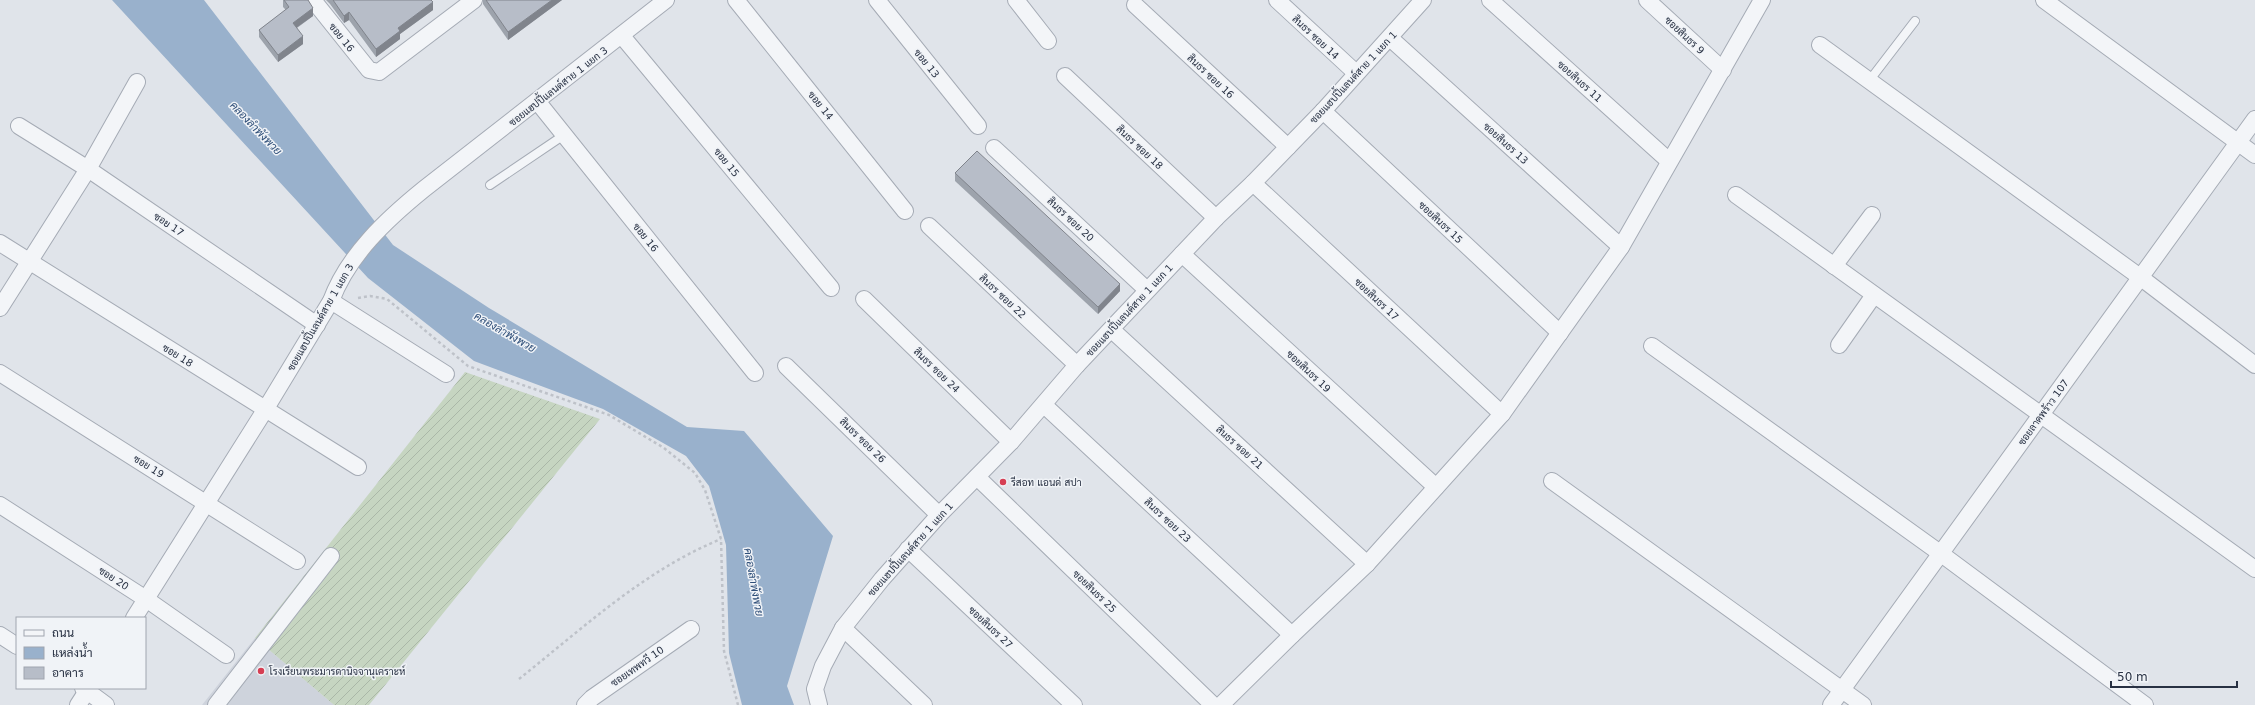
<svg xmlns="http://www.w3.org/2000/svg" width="2255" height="705" font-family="'DejaVu Sans',Sarabun,sans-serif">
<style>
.built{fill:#ced3dc}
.garden{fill:url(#garden-furrows)}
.water{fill:#99b1cc}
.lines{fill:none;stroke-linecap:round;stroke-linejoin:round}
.service-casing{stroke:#a5abb5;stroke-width:10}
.minor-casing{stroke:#a5abb5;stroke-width:18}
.path{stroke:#bec2c9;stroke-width:2.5;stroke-dasharray:3 3;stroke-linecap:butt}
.service{stroke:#f3f5f8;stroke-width:8}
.minor{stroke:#f3f5f8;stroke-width:16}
.wall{fill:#9da3ac}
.shaded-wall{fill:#80848c}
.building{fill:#b7bdc8;stroke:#80848c}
.poi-dot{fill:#d63e53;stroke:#f0f3f7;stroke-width:1.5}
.labels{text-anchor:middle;stroke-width:3;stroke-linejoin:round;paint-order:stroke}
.street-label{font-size:10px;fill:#283143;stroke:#f0f3f7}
.poi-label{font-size:10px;fill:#283143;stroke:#f0f3f7;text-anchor:start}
.water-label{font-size:11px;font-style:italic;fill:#2f4f79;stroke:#f0f3f7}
</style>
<defs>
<pattern id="garden-furrows" width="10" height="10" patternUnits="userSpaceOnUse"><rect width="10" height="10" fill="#c6d5c1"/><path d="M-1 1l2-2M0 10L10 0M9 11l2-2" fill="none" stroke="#aab7a7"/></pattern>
</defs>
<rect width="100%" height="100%" fill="#e0e4ea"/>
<polygon class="built" points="255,638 334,705 202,705"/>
<polygon class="garden" points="465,372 600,419 369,705 334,705 255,638"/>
<polygon class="water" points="112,0 204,0 393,245 489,308 687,427 744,431 833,536 787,686 794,705 742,705 729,653 726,545 709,486 686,456 603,409 474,361 368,278"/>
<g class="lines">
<g class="service-casing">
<g id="service">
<polyline points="1869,81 1915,21"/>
<polyline points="490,185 564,135"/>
</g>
</g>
<g class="minor-casing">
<g id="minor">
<polyline points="313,0 369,70 379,72 474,0"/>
<polyline points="736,0 905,211"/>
<polyline points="877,0 978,126"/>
<polyline points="1016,0 1048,41"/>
<polyline points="1277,0 1356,73"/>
<polyline points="1490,0 1669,161"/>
<polyline points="1647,0 1723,70"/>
<polyline points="2044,0 2255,155"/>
<polyline points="1135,5 1288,147"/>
<polyline points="622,36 831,288"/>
<polyline points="1390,38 1621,247"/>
<polyline points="1820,45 2140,277 2255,365"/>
<polyline points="1065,76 1216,218"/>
<polyline points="537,101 755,373"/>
<polyline points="1323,111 1560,333"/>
<polyline points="19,126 88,169 317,325"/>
<polyline points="994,148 1147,290"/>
<polyline points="1253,183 1502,414"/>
<polyline points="1736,195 2255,569"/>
<polyline points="929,226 1077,365"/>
<polyline points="0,243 358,467"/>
<polyline points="1182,254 1436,487"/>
<polyline points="1834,266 1872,215"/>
<polyline points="864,299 1011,442"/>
<polyline points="331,301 446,374"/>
<polyline points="0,308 88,169 137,82"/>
<polyline points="1112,330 1367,564"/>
<polyline points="1839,345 1874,295"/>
<polyline points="1652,346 1940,553 2145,705"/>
<polyline points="786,366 939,515"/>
<polyline points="0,373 297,561"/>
<polyline points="1044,405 1292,635"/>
<polyline points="977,477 1213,705"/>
<polyline points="1552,481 1863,705"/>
<polyline points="0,505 146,599 226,655"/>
<polyline points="908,549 1074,705"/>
<path d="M134,618l131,-208 66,-109c17,-46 56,-82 93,-112l242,-189"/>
<polyline points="843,628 924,705"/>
<polyline points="0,635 17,646"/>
<polyline points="83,688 106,705"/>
<polyline points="78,705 89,688"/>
<polyline points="216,705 331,556"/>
<polyline points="585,705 592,698 691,629"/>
<polyline points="819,705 815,689 823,666 843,628 882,579 939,515 1011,442 1077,365 1216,218 1253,183 1323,111 1423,0"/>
<polyline points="1221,705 1292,635 1367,564 1502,414 1621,247 1762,0"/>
<polyline points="1831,705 2255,119"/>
</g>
</g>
<g class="path">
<polyline points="358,298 370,296 387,299 468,366 609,415 664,448 695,473 705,490 721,539 724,651 738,705"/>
<path d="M519,679c64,-51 126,-109 202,-140"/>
</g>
<use href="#service" class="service"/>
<use href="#minor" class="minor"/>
</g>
<g class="wall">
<polygon points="283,0 308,0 313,16 297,28 303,44 278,62 259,37 259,30 286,10 283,7"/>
<polygon points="326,0 431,0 433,10 400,34 400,39 376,57 349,20 344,23 330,4"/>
<polygon points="483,0 562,0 508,40 483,4"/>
<polygon points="955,173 1120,291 1098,314 955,181"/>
</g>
<g class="shaded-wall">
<polygon points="552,0 562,0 508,40 508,32"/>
<polygon points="433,2 433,10 400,34 400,39 376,57 376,49 398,28"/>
<polygon points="313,8 313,16 293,30 293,23"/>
<polygon points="349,12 349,20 344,23 344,16"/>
<polygon points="303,36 303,44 278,62 278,55"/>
<polygon points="1120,284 1120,291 1098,314 1098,307"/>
</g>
<g class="building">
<polygon points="284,0 308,0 313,8 293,23 303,36 278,55 259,30 289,7"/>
<polygon points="333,0 431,0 433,2 398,28 400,31 376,49 349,12 344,16"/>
<polygon points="486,0 552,0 508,32"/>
<polygon points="977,151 1120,284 1098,307 955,173"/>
</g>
<g class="poi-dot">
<circle cx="1003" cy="482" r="4"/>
<circle cx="261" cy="671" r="4"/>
</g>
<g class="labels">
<g class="street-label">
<text transform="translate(1685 35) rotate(43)" y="4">ซอยสินธร 9</text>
<text transform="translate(342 37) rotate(51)" y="4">ซอย 16</text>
<text transform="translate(1316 37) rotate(43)" y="4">สินธร ซอย 14</text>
<text transform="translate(927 63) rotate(51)" y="4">ซอย 13</text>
<text transform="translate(1211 76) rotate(43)" y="4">สินธร ซอย 16</text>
<text transform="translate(1353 77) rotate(-47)" y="4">ซอยแฮปปี้แลนด์สาย 1 แยก 1</text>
<text transform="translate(1580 81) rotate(42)" y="4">ซอยสินธร 11</text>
<text transform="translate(558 86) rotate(-38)" y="4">ซอยแฮปปี้แลนด์สาย 1 แยก 3</text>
<text transform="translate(821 105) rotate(51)" y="4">ซอย 14</text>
<text transform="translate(1506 143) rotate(42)" y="4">ซอยสินธร 13</text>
<text transform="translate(1140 147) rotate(43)" y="4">สินธร ซอย 18</text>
<text transform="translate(727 162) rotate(51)" y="4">ซอย 15</text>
<text transform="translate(1071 219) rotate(43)" y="4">สินธร ซอย 20</text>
<text transform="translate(1441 222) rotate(43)" y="4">ซอยสินธร 15</text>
<text transform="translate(169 224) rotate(34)" y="4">ซอย 17</text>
<text transform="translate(646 237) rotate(51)" y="4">ซอย 16</text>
<text transform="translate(1003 296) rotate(43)" y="4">สินธร ซอย 22</text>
<text transform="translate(1377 299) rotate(43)" y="4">ซอยสินธร 17</text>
<text transform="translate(1129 310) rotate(-47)" y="4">ซอยแฮปปี้แลนด์สาย 1 แยก 1</text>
<text transform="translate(320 317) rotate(-60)" y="4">ซอยแฮปปี้แลนด์สาย 1 แยก 3</text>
<text transform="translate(178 355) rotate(32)" y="4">ซอย 18</text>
<text transform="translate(937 370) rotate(44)" y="4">สินธร ซอย 24</text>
<text transform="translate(1309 371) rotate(43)" y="4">ซอยสินธร 19</text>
<text transform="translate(2043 412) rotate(-54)" y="4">ซอยลาดพร้าว 107</text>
<text transform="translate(863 440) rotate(44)" y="4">สินธร ซอย 26</text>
<text transform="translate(1240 447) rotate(42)" y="4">สินธร ซอย 21</text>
<text transform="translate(149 466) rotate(32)" y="4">ซอย 19</text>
<text transform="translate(1168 520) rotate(43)" y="4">สินธร ซอย 23</text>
<text transform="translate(910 549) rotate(-48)" y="4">ซอยแฮปปี้แลนด์สาย 1 แยก 1</text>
<text transform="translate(114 578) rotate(33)" y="4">ซอย 20</text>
<text transform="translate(1095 591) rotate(44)" y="4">ซอยสินธร 25</text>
<text transform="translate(991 627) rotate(43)" y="4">ซอยสินธร 27</text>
<text transform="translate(637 666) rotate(-35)" y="4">ซอยเทพทวี 10</text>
</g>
<g class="poi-label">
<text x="1011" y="486">รีสอท แอนด่ สปา</text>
<text x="269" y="675">โรงเรียนพระมารดานิจจานุเคราะห์</text>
</g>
<g class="water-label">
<text transform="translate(256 128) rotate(46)" y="4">คลองลำพังพวย</text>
<text transform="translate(505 332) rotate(30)" y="4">คลองลำพังพวย</text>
<text transform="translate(754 582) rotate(80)" y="4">คลองลำพังพวย</text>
</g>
</g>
<rect x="16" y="617" width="130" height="72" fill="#f0f3f7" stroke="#a0a5af"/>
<rect x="24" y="630" width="20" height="6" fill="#f3f5f8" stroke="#a0a5af"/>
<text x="52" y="637" font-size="12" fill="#283143">ถนน</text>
<rect x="24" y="647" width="20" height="12" fill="#99b1cc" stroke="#a0a5af"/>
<text x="52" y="657" font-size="12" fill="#283143">แหล่งน้ำ</text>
<rect x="24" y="667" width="20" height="12" fill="#b7bdc8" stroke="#a0a5af"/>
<text x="52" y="677" font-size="12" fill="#283143">อาคาร</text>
<path d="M2111 681v6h126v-6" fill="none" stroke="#283143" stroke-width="2"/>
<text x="2117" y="681" font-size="12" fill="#283143" stroke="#f0f3f7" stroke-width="3" paint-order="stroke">50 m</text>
</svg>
